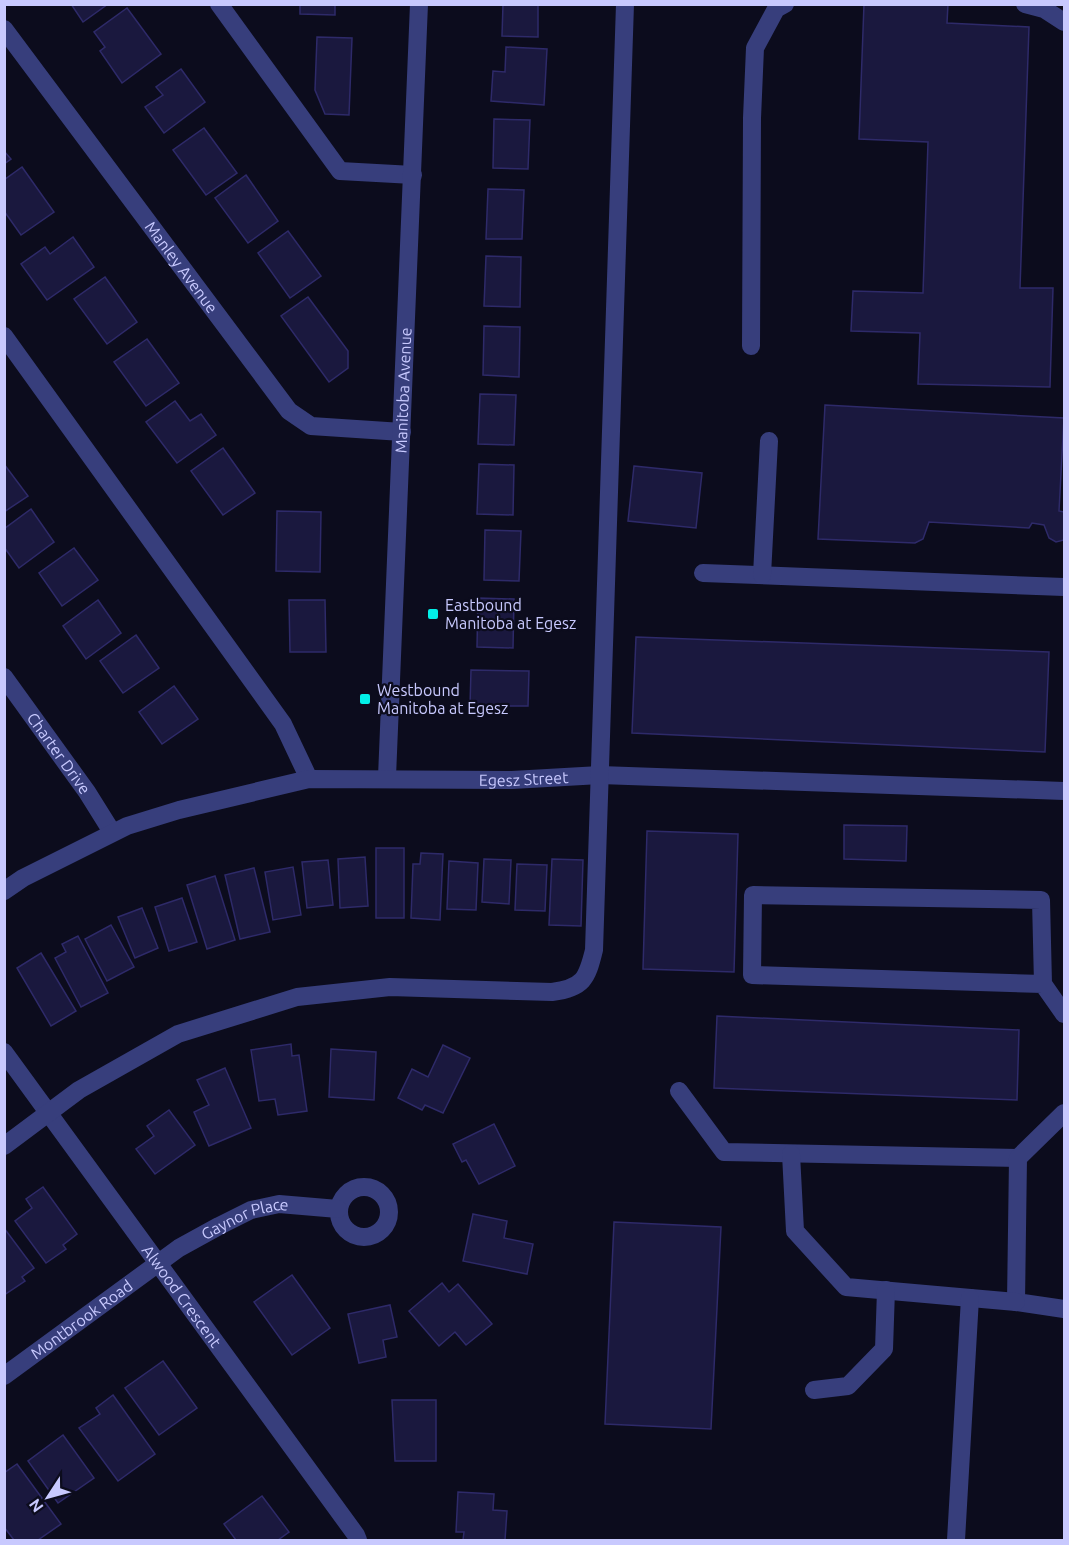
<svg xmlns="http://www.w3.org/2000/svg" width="1069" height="1545" font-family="Ubuntu,sans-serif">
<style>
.building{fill:#1a183e;stroke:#2e2a69;stroke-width:1.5}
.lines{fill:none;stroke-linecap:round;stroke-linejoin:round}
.minor{stroke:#373e7c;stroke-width:18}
.poi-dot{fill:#02f0e8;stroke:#0c0c1d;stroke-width:2}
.labels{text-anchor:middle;stroke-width:4.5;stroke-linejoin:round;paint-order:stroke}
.street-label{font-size:16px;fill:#c8c9fe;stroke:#0c0c1d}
.poi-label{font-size:16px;fill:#c8c9fe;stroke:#0c0c1d;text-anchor:start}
</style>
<rect width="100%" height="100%" fill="#0c0c1d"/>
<g class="building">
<polygon points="71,4 108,4 83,22"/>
<polygon points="300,4 335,4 335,15 300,14"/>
<polygon points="503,4 538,4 538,37 502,36"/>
<polygon points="864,4 948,4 947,23 1029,27 1020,288 1053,288 1050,387 918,384 920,333 851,331 853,291 923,293 928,142 859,139"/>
<polygon points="127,8 161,54 122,83 100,51 105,47 94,32"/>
<polygon points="317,37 352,38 349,115 325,114 315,90"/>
<polygon points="506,47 547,49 544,105 491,101 493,71 505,72"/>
<polygon points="181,69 205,102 164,133 145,107 163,95 156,87"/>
<polygon points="494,119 530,120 528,169 493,168"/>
<polygon points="204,128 237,173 206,195 173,150"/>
<polygon points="4,151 11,159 4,164"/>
<polygon points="22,167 54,212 21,235 4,211 4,180"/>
<polygon points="246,175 278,221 248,243 215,198"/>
<polygon points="488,189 524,190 522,239 486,239"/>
<polygon points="288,231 321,276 290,298 258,253"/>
<polygon points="73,237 94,267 47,300 21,264 45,247 50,254"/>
<polygon points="486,256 521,257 520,307 484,306"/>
<polygon points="105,277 137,322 107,344 74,299"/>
<polygon points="308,297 348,351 348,368 329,382 281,316"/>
<polygon points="484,326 520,327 519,377 483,375"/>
<polygon points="147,339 179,383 146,406 114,362"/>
<polygon points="480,394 516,395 514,445 478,444"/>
<polygon points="175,401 190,421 201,414 216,435 177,463 146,422"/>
<polygon points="825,405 1064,418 1059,511 1064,512 1064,540 1056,542 1049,538 1044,525 1032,523 1029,528 929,522 923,539 915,543 818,539"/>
<polygon points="223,448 255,493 223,515 191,471"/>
<polygon points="4,464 28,496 4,512"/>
<polygon points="479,464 514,465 513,515 477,514"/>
<polygon points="634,466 702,473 696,528 628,521"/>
<polygon points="31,509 54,542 19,568 4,547 4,529"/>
<polygon points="277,511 321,512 320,572 276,571"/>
<polygon points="485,530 521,531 519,581 484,580"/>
<polygon points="74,548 98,580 62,606 39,573"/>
<polygon points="478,598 514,599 513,648 477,647"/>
<polygon points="98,600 121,633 86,659 63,626"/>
<polygon points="289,600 325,600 326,652 290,652"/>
<polygon points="136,635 159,668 123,693 100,661"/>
<polygon points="636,637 1049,652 1045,752 632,733"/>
<polygon points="471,670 529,671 528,706 470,706"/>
<polygon points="174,686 198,719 162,744 139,712"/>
<polygon points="844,825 907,826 906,861 844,859"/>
<polygon points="647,831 738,834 734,972 643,969"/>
<rect x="376" y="848" width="28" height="70"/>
<polygon points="421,853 443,854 440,920 411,918 413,864 420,864"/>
<polygon points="365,857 368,906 340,908 338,859"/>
<polygon points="484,859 511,860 509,904 482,902"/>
<polygon points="552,859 583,860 581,926 549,925"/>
<polygon points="328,860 333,905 307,908 302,862"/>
<polygon points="449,861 478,863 476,910 447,909"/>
<polygon points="517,864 547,865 545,911 515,910"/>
<polygon points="293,867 301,915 273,920 265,872"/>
<polygon points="254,868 270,932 240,939 225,875"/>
<polygon points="215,876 235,940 207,949 187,885"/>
<polygon points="182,898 197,942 169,951 155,907"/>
<polygon points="142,908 158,948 135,958 118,917"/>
<polygon points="111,925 134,967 107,981 85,939"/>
<polygon points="78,936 108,993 81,1007 55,958 66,952 62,944"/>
<polygon points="41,953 76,1011 51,1026 17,968"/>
<polygon points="717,1016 1019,1030 1017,1100 714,1088"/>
<polygon points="291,1044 292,1056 299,1055 307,1111 278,1115 275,1099 259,1101 251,1050"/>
<polygon points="443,1045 470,1058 443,1113 425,1105 422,1110 398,1098 412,1069 428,1077"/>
<polygon points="331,1049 376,1052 374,1100 329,1097"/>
<polygon points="225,1068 251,1128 209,1146 194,1112 209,1105 197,1080"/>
<polygon points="169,1110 195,1145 155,1174 136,1149 154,1136 147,1126"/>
<polygon points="494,1124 515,1166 479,1184 466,1160 462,1162 453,1144"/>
<polygon points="43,1187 77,1234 63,1245 66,1249 46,1263 15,1221 32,1208 26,1199"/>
<polygon points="473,1214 507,1221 504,1238 533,1244 527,1274 463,1261"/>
<polygon points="614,1222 721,1227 711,1429 605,1424"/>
<polygon points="4,1228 34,1268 22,1277 25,1281 4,1295"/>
<polygon points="292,1275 330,1328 292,1355 254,1302"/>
<polygon points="442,1283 449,1292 458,1284 492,1324 466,1345 455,1332 439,1346 409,1311"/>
<polygon points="390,1305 397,1337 383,1340 386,1357 359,1363 348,1314"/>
<polygon points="163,1361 197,1408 159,1435 125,1388"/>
<polygon points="113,1395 155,1454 118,1481 79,1428 100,1414 96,1408"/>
<polygon points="392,1400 436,1400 436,1461 395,1461"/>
<polygon points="63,1435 94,1478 58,1503 28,1461"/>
<polygon points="17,1464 61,1524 38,1540 14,1540 4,1527 4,1473"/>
<polygon points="458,1492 494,1494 493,1510 507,1511 505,1540 463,1540 464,1532 456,1532"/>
<polygon points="262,1496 289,1532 278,1540 236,1540 224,1524"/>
</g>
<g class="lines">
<g class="minor">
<polyline points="219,4 340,171 413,175"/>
<polyline points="1025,4 1044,9 1064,22"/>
<path id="s1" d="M4,29l285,382 22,15 91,6"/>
<polyline points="4,336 283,724 309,779"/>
<polyline points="751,346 752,118 755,48 776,9 785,4"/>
<polyline points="703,573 1064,587"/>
<polyline points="762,575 769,441"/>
<path id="s2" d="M4,677l83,115 25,40"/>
<path id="s3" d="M387,777l32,-773"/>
<path id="s4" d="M4,891l19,-13 104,-52 52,-16 130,-31 203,1 88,-5 464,16"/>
<polyline points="1043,984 752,975 753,895 1041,900 1043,984 1064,1014"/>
<path id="s5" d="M4,1052l352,483 2,5"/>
<polyline points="679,1091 724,1152 1018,1158"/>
<polyline points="1064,1113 1018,1158 1016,1302 1064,1309"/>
<path d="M4,1146l75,-56 99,-56 119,-37 93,-10 162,5c31,-4 35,-13 42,-42l31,-946"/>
<polyline points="791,1154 795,1231 846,1287 1016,1302"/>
<circle cx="364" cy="1212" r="25"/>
<path id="s6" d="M4,1376l175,-128 40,-22 32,-16 28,-6 59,5"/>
<polyline points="814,1390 848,1386 884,1349 886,1290"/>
<polyline points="956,1540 970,1298"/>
</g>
</g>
<g class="poi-dot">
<rect x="427" y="608" width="12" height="12" rx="3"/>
<rect x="359" y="693" width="12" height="12" rx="3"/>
</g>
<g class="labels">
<g class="street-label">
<text dy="6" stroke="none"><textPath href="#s1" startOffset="297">Manley Avenue</textPath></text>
<text dy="6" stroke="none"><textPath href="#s3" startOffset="387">Manitoba Avenue</textPath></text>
<text dy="6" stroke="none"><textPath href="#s2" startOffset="94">Charter Drive</textPath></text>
<text dy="6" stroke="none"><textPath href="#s4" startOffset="542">Egesz Street</textPath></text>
<text dy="6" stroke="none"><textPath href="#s6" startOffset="290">Gaynor Place</textPath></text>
<text dy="6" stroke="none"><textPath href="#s5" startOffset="302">Alwood Crescent</textPath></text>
<text dy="6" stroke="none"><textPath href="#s6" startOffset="96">Montbrook Road</textPath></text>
</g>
<g class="poi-label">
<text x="445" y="611">Eastbound<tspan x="445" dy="18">Manitoba at Egesz</tspan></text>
<text x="377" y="696">Westbound<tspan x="377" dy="18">Manitoba at Egesz</tspan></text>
</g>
</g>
<rect width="1069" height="1545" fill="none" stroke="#c8c9fe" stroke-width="12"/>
<g transform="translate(48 1497) rotate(234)" stroke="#0c0c1d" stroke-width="4.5" paint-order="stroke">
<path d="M0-4.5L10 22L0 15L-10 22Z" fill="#c8c9fe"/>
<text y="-9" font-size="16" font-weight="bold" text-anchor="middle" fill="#c8c9fe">N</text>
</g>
</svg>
